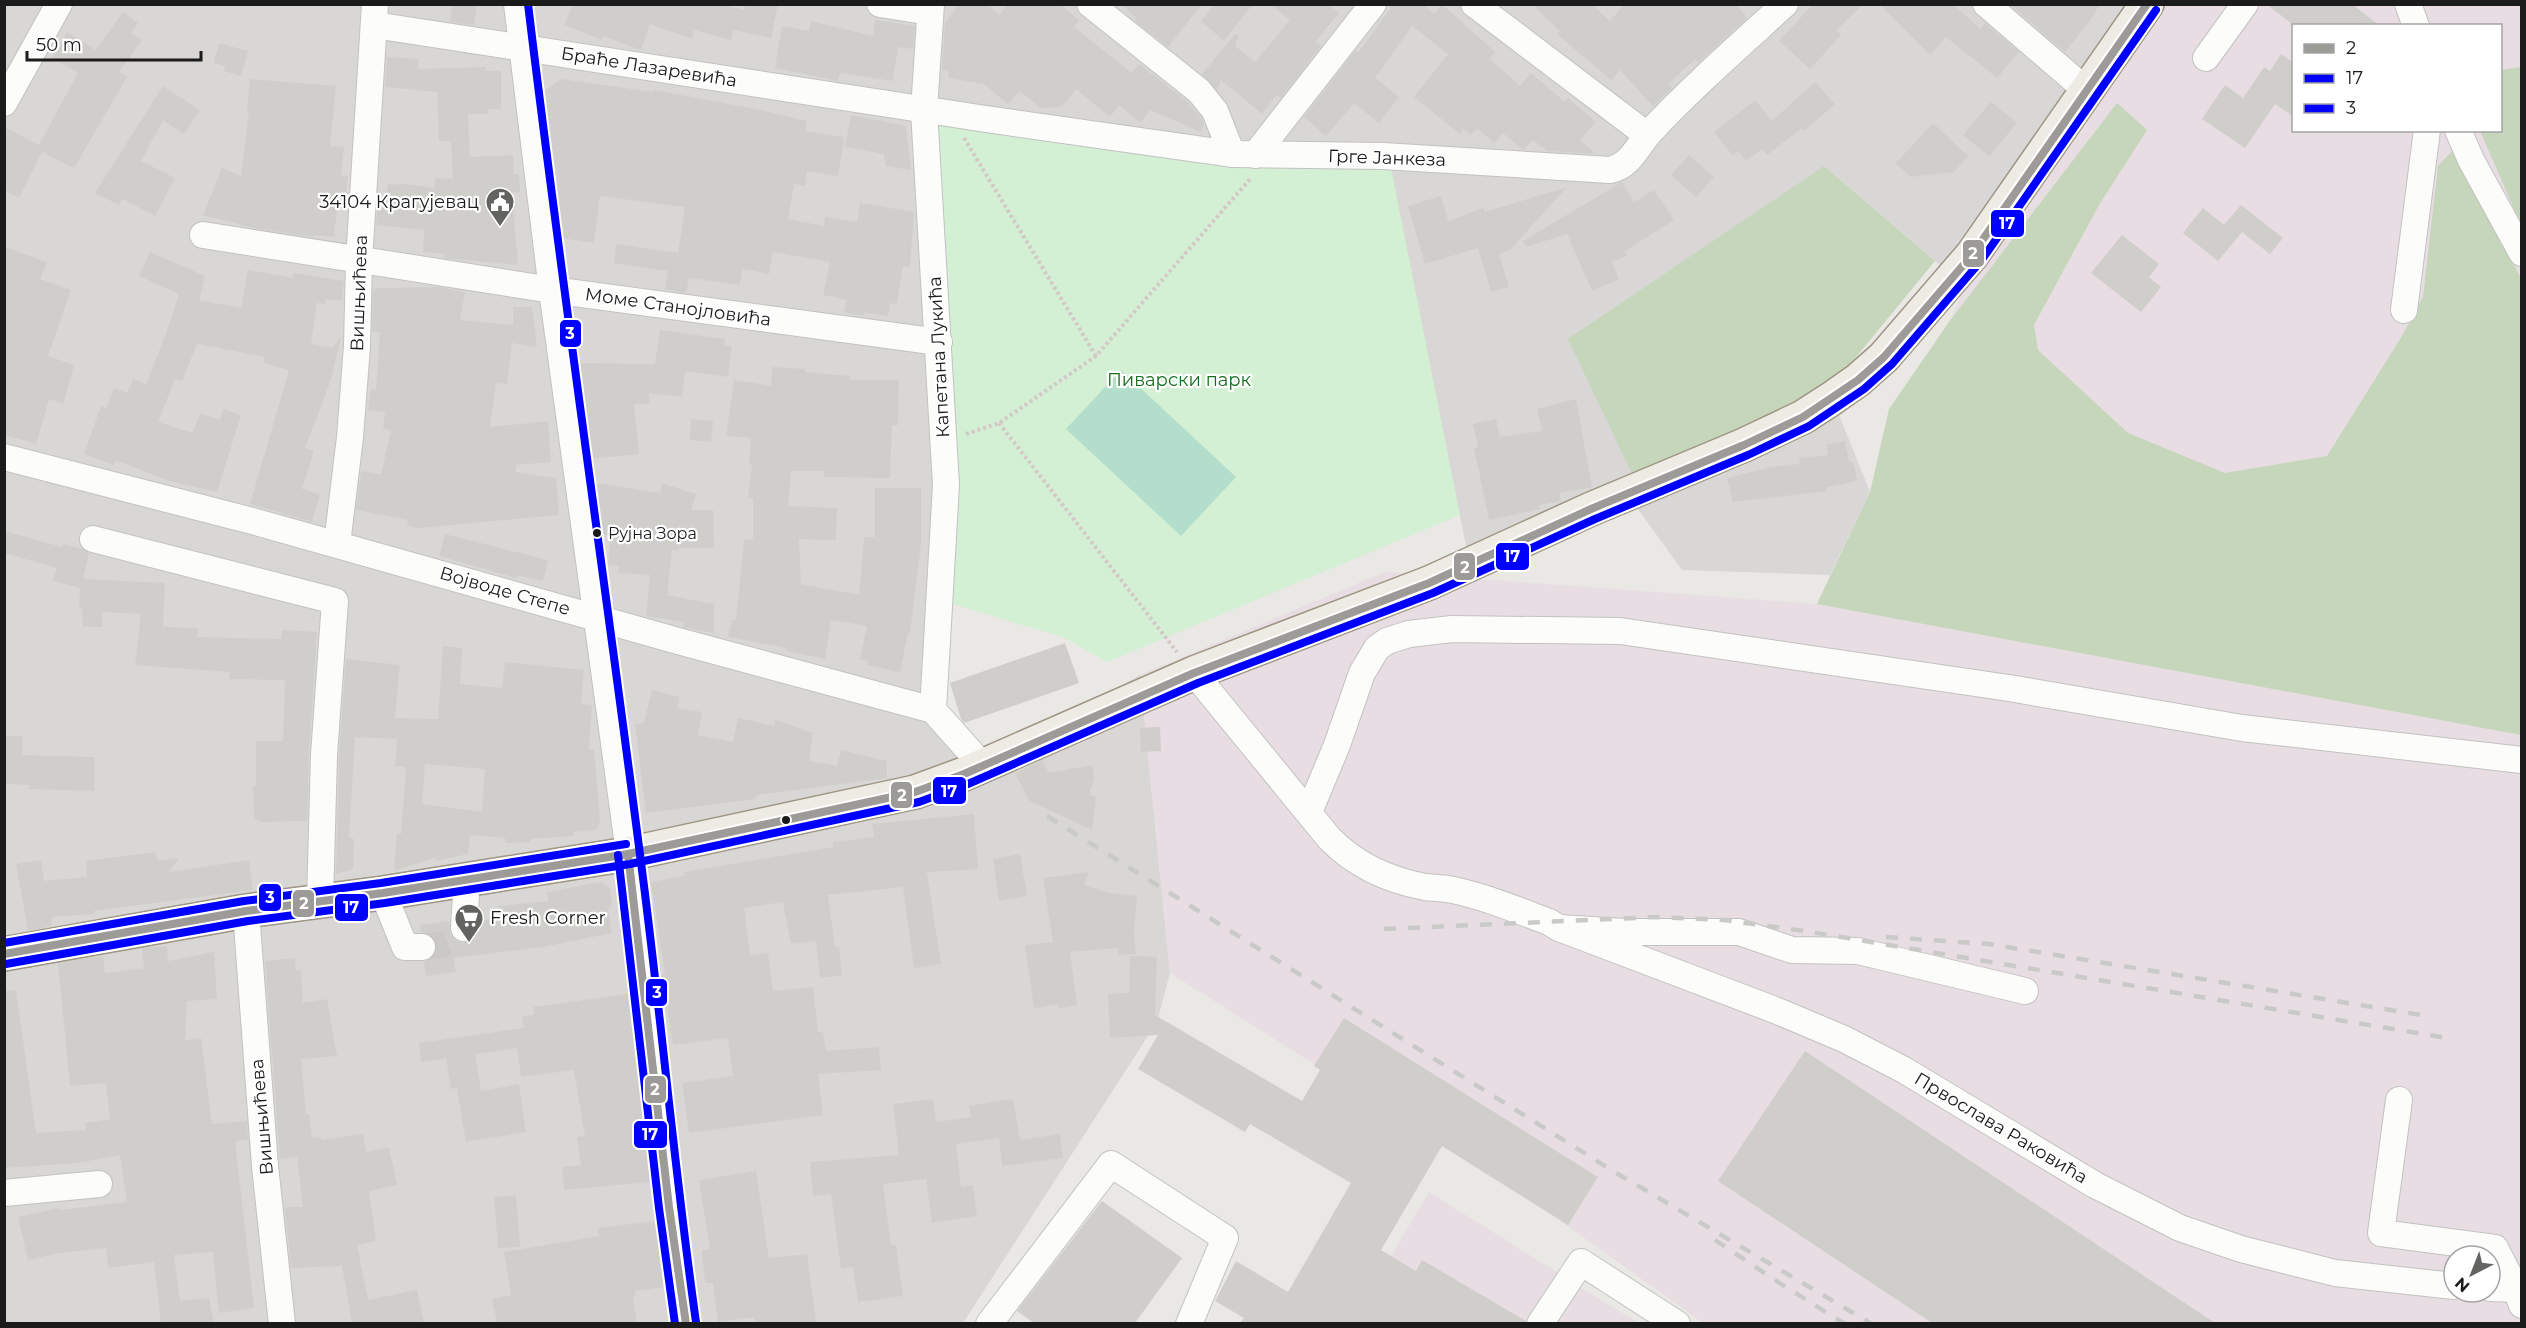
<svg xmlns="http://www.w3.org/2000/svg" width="2526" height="1328" font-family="Montserrat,sans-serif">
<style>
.residential{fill:#d9d7d5}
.industrial{fill:#e7dde2;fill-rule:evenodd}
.forest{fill:#c5d6bb}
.park{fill:#d3efd4}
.pitch{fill:#b3decc}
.building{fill:#d0cecb;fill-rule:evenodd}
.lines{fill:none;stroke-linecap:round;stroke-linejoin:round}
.minor-tunnel{stroke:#cbc9c6;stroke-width:26;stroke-dasharray:26 13;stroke-linecap:butt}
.minor-casing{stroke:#c2c2c0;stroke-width:28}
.major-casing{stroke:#9e9683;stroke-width:36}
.path{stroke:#d4c8c6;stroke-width:4;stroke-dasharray:3 3;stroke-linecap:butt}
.minor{stroke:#fcfcfb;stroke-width:26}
.major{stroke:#eeebe4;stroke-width:33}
.rail{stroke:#c9c9c8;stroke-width:4.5;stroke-dasharray:12 12;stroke-linecap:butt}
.bus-1-casing{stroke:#fff;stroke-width:12}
.bus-2-casing{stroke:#fff;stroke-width:12}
.bus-3-casing{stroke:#fff;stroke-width:12}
.bus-1{stroke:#9d9b98;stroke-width:8}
.bus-2{stroke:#00f;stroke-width:8}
.bus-3{stroke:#00f;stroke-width:8}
.bus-dot{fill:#1b1b1b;stroke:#fff;stroke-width:2}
.labels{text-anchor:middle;stroke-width:4.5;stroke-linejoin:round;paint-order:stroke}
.bus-label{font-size:16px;fill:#1b1b1b;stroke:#fff;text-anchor:start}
.street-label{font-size:18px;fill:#1b1b1b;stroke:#fff}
.poi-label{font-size:18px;fill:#1b1b1b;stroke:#fff;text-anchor:end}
.park-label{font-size:18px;fill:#146f1e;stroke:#fff}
.line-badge{stroke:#fff;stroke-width:2}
.badge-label{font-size:16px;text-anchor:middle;font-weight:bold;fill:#fff}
</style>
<rect width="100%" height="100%" fill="#eae8e4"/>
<polygon class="residential" points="5,5 2137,5 1954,277 1824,166 1829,390 1870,492 1830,575 1682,570 1627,494 1470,564 1383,156 940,603 934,710 982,765 1140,675 1170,973 1157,1022 963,1323 5,1324"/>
<g class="industrial">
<path d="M2144,5h377v1318h-818l-155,-111 -378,-239 -30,-298 245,-103 432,32 174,-372zM2294,26h206v104h-206zM2454,1256h36v36h-36z"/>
<polygon points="1429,1192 1638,1323 1351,1324"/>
</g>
<g class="forest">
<polygon points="2521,67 2522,67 2521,225 2480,131 2500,130 2501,70"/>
<polygon points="2117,103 2147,130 2099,205 2034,325 2038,350 2128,433 2225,473 2327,456 2402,336 2423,297 2438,166 2452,151 2521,278 2521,735 1817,604 1870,492 1889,409 1949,322"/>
<polygon points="1824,166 1935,261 1829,390 1635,480 1568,339"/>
</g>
<polygon class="park" points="931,112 1389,158 1460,515 1107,662 1063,637 946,602"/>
<polygon class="pitch" points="1121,370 1236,477 1181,536 1066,429"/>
<g class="building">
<polygon points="452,4 477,4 474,25 450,22"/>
<polygon points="573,4 721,4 744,10 745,4 778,4 771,38 733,30 731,40 694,30 692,39 650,24 641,50 603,36 602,40 564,25"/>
<polygon points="959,4 987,4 1000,15 1008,4 1060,4 1079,20 1074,27 1132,73 1139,64 1188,102 1202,119 1204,124 1201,132 1150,110 1141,123 1119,105 1110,117 1076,89 1062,107 1041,108 1019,91 1008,104 984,84 948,78 949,72 942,70 945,23"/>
<polygon points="1120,4 1202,4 1168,47 1135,21 1137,18"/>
<polygon points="1215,4 1253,4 1224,41 1201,21"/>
<polygon points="1270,4 1329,4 1339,13 1315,42 1321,46 1281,98 1277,95 1262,114 1221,80 1217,90 1202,74 1235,34 1239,36 1235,46 1255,62 1290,20"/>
<polygon points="1388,4 1428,4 1426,7 1434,14 1442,4 1495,52 1490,59 1520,86 1531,73 1565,102 1568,98 1596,122 1580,140 1596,154 1548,151 1533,140 1523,150 1503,133 1494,143 1477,128 1471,135 1463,129 1460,134 1414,97 1448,54 1412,26 1375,78 1399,97 1379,123 1354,103 1326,136 1304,117 1355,51 1358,53 1391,8"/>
<polygon points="1532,4 1591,4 1610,21 1625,4 1735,4 1747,18 1698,63 1695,59 1668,84 1672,88 1653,106 1620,70 1611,80 1557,34 1560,31"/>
<polygon points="1813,4 1864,4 1836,30 1841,35 1810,69 1779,41"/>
<polygon points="1879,4 1953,4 1980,29 1985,23 2019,52 1997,78 1946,37 1930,55"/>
<polygon points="2010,4 2100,4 2092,18 2065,52"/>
<polygon points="2266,4 2352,4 2380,26 2295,26"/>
<polygon points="123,12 138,23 131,33 142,40 119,72 127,77 74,168 42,152 19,198 4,190 4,127 39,145 78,73 52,58 67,32 96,50"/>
<polygon points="875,20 915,26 913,49 898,47 893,81 840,73 838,81 775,68 782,26 809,31 811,21 873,36"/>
<polygon points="219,43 248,51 241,76 224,71 225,66 214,63"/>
<polygon points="2281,54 2294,63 2294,117 2275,104 2245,148 2202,119 2225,85 2243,98 2264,67 2270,71"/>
<polygon points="387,57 419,59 418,69 486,67 486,71 501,71 501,109 488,109 488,114 468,114 470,157 513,155 514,174 519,174 520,192 512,192 518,265 444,258 445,254 423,252 424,230 376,225 378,194 386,195 388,184 397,185 398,183 434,188 435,178 453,179 451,141 439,141 437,92 385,87"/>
<polygon points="250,79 336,86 330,146 344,147 341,175 348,176 345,202 338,201 334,237 313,235 313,237 254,228 203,215 222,168 241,176 249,111 247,111"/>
<polygon points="561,79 653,92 654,90 756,109 807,121 805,131 844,137 838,176 807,171 805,186 794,184 788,219 824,226 825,217 857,222 860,203 914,212 910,267 903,266 897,304 890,303 888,316 864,312 863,316 844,312 847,300 823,295 830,262 773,252 769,274 742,269 740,285 689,278 686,293 665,289 668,271 614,263 616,244 678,253 685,207 600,196 594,243 561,238 554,187 556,171 549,138 544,91"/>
<polygon points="1815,82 1835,104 1804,131 1802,128 1767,155 1762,149 1746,161 1738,151 1733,156 1714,132 1755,100 1772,121"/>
<polygon points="163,86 200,110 184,134 163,120 141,161 175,178 155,216 122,199 119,205 95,193"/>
<polygon points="1991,102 2017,123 1989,156 1963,135"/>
<polygon points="851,115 906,126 911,170 886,166 884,154 845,147"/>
<polygon points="1933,123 1968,156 1954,172 1911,177 1896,163"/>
<polygon points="1689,155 1714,177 1696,197 1671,175"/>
<polygon points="1622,182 1634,202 1654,190 1674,220 1625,251 1627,256 1612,262 1619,279 1592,291 1567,234 1526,247 1523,241"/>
<polygon points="1567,187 1510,250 1499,254 1509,287 1491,292 1478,248 1425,264 1408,206 1441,196 1448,221 1483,208 1485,212"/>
<polygon points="2241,205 2283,238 2270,254 2242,232 2218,261 2183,233 2203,208 2224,225"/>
<polygon points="2122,235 2159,264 2149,277 2161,287 2141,312 2091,273"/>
<polygon points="4,247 47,262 40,279 71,290 48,356 74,365 63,404 49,399 36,444 4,435"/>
<polygon points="150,252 205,276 199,300 241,308 248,270 293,278 293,273 344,281 342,301 326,299 325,304 317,303 311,344 333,348 341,336 331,380 305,448 314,451 302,489 320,494 312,522 250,504 289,370 263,363 265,357 197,344 182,381 175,379 158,422 193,433 200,413 220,420 223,409 241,415 217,492 169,481 116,460 114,465 84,454 101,406 106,408 114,388 127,393 133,379 146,384 165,336 179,294 139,276"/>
<polygon points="439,287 465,292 460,320 513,325 513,307 532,307 537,347 512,343 507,384 496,383 490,427 548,421 551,462 516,465 516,472 556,478 559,515 419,528 407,525 408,520 356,510 361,471 381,474 391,430 383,429 385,412 368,410 371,389 376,389 380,332 372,332 373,292 376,288"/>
<polygon points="660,330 725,339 724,345 732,346 728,377 685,371 682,397 649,393 649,404 634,404 639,454 590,459 577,363 655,364"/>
<polygon points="772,367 805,369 805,372 850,376 850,380 899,380 898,425 892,425 890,478 824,477 824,471 791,471 788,506 837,508 836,540 799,539 801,584 859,595 864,537 875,537 875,488 921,488 921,544 910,633 908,633 900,672 867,665 868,661 860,660 867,626 831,620 825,659 786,651 787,648 728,637 732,620 736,620 744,540 753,539 753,498 748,498 752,465 749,464 751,438 726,436 734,380 771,386"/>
<polygon points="1576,399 1592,487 1559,493 1561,501 1539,505 1540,509 1489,520 1474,448 1478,447 1473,424 1496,419 1500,437 1542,431 1537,409"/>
<polygon points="691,419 713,421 711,442 690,440"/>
<polygon points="1845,441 1849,462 1853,461 1857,481 1827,487 1827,491 1733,502 1727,478 1771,467 1800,464 1799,458 1828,455 1827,444"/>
<polygon points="595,483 661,493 661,483 696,494 691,510 713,510 714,548 679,548 679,550 672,550 667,595 714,604 714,633 683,627 684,622 646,616 650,575 618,573 619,566 608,565 610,536 604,535"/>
<polygon points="4,531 62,547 63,544 82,549 89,554 83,579 165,583 163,627 198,628 197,637 281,639 282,630 317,632 309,754 307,821 260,822 254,818 253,786 256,786 256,741 283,741 285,680 229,679 230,672 135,665 141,614 102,612 102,627 83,627 82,609 79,608 80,588 53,581 57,568 4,553"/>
<polygon points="445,534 548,560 543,581 517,575 516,578 439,556"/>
<polygon points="1065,643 1079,683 964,723 961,719 950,683"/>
<path d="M443,646l19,2 -2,36 42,4 3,-26 79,8 -3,34 11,1 -3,45h5l6,72 -4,8 -23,2v4l-43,3v3l-25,1v-5l-35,-3 -2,19 -32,7 1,-4 -43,14 3,-38 4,1 5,-67 -11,-1 2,-27 -42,-2 -6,101 5,1 -1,30 -17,5 3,-118 7,-97 54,6 -5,53 43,1zM425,764l60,5 -3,43 -60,-8z"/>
<polygon points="652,690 680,697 677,708 702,712 698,735 733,742 738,718 775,726 775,720 813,733 809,761 837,766 841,750 887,761 887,778 756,795 755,799 646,813 635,724 644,723"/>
<polygon points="1160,727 1161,751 1141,752 1140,728"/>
<polygon points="4,736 23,736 22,755 95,757 94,791 29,789 30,785 4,784"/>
<polygon points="1042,760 1049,773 1092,765 1094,778 1089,794 1096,797 1092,830 1030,801 1015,774"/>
<polygon points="974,814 978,869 927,872 941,964 914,968 903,887 828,895 835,947 839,947 842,975 820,978 816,941 791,944 783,902 744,908 750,955 768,953 773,991 813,987 818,1032 823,1032 826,1051 879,1047 881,1070 818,1074 823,1115 689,1133 682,1083 733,1076 728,1038 673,1045 661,975 665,974 651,882 685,876 684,872 833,847 833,842 874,837 872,824"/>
<polygon points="156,852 157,861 179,858 169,872 249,860 253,890 94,911 94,914 51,917 52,926 28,931 16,864 41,860 44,881 87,877 86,861"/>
<polygon points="1020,854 1027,896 999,901 993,859"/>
<polygon points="1089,872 1084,885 1109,893 1137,896 1134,931 1136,954 1118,955 1118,948 1070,952 1077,1005 1059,1008 1058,1004 1034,1008 1025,945 1053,942 1043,878"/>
<polygon points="600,882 610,888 612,904 608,910 612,933 543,947 454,958 456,972 426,976 424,962 435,955 437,946 430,934 421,932 420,925 449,921 450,934 455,940 463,943 470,942 477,936 479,921 499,918 498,906 548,901 547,892"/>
<polygon points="167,946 168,961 214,952 217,999 187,1001 185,1040 201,1038 212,1124 247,1121 248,1140 235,1141 254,1308 219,1313 213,1252 174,1255 180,1301 209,1298 214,1323 161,1323 154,1262 108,1268 106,1248 59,1253 28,1260 18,1217 60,1208 60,1210 127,1202 120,1155 78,1163 4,1168 4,991 16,990 36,1133 86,1130 85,1123 110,1119 106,1083 70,1086 58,963 103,956 105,973 144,968 142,948"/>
<polygon points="1130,956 1157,957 1155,1015 1302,1101 1320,1070 1314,1066 1344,1018 1598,1177 1568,1225 1442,1146 1381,1250 1416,1271 1422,1260 1526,1321 1525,1323 1240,1323 1244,1318 1215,1301 1236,1261 1288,1292 1351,1183 1250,1124 1245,1132 1138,1069 1158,1035 1110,1038 1108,994 1129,993"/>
<polygon points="295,958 296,971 301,970 303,1003 327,999 337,1056 301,1059 306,1115 309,1114 312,1138 321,1137 321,1140 363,1134 366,1152 389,1147 397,1185 369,1191 376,1241 357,1245 368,1300 417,1290 424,1323 352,1323 342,1266 291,1268 285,1207 303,1207 297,1157 280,1159 265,961"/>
<polygon points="628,994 651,1182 564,1190 562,1167 581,1165 577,1137 585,1136 574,1070 521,1077 517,1048 475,1054 481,1091 519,1084 526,1132 466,1142 457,1088 451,1089 446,1058 421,1062 419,1043 524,1028 522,1016 534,1015 533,1007"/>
<polygon points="1805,1051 2215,1323 1932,1323 1718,1181"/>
<polygon points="933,1099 936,1122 971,1117 969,1106 1013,1099 1020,1140 1060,1134 1063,1158 1002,1166 999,1138 956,1144 961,1187 973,1185 977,1216 932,1223 926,1179 883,1184 891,1245 896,1245 903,1296 858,1302 853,1267 841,1268 831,1194 813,1196 810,1162 899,1155 893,1104"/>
<polygon points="756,1171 769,1258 807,1254 816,1323 755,1323 754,1317 718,1322 713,1283 705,1283 702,1250 710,1249 699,1180"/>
<polygon points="516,1195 520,1247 498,1248 494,1197"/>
<polygon points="1102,1201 1182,1258 1135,1323 1034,1323 1017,1311"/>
<polygon points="656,1221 663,1287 635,1291 636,1297 633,1297 637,1323 497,1323 492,1299 511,1295 504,1252 599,1236 598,1228"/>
</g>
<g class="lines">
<path class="minor-tunnel" d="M422,947c19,-3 32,-1 42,-19"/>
<g class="minor-casing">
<g id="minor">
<polyline points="517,4 552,290 633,882 669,1207 686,1324"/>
<polyline points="880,4 930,12"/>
<polyline points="931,4 924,110 946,485 933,710"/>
<polyline points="1090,4 1199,91 1215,111 1232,154"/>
<polyline points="1474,4 1647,135"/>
<polyline points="1986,4 2086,90"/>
<polyline points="2408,4 2416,26"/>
<path d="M374,25l612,94 246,35 151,2 227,14c20,-4 27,-23 39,-37 43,-46 90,-87 136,-129"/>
<polyline points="2206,58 2245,4"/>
<polyline points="4,103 59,4"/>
<polyline points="2458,130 2471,160 2522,253"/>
<polyline points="1255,155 1373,4"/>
<polyline points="203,235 552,290 939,342"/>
<polyline points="2404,310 2427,130"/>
<polyline points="4,457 256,522 678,641 933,710 982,765"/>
<polyline points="93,539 335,601 324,755 320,901"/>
<polyline points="337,544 350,437 357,346 359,261 375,4"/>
<path d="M1194,673l135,165c26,27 59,42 96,49 9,1 19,1 28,3 33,7 64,20 96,32l10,6 66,4h114l53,18 66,1 167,40"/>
<polyline points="1309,812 1337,745 1362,673 1377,648 1387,641 1409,634 1452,629 1620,631 2009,688 2242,728 2522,760"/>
<polyline points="383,893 405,947 422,947"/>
<polyline points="246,911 265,1166 282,1324"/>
<polyline points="464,928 467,878"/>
<polyline points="1559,928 1775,1010 1844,1039 1904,1070 2095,1185 2180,1228 2241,1249 2335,1273 2454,1286"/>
<polyline points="2399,1100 2381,1233 2495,1248 2516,1289 2522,1305"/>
<polyline points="4,1193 99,1184"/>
<polyline points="2490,1288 2522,1289"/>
<polyline points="989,1324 1111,1164 1225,1238 1189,1324"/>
<polyline points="1540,1324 1581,1262 1677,1324"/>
</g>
</g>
<g class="major-casing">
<polyline id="major" points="4,954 246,911 383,893 628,854 915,792 964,774 1194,673 1429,583 1591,509 1744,445 1803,417 1831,399 1858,380 1884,357 1972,255 2147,4"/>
</g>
<g class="path">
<polyline points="964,138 1096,356"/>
<polyline points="999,423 1177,652"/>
<polyline points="966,434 999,423 1096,356 1251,178"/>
</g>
<use href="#minor" class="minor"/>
<use href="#major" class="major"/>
<g class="rail">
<polyline points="1047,816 1613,1171 1872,1324"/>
<polyline points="1384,929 1656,917 1724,920 1805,931 2447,1038"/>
<polyline points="1886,937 1989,944 2421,1015"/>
<polyline points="1715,1240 1781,1284 1845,1324"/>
</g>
<g class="bus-1-casing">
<g id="bus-1">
<polyline points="628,854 669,1207 686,1324"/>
<polyline points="4,954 246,911 383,893 628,854 915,792 964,774 1194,673 1429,583 1591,509 1744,445 1803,417 1858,380 1884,357 1972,255 2147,4"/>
</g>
</g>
<g class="bus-2-casing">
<g id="bus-2">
<polyline points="618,855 659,1208 675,1324"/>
<polyline points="6,964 248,921 385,903 630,864 919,802 968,784 1198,683 1433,593 1595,519 1748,455 1809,426 1864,389 1892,364 1981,261 2156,10"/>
</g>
</g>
<g class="bus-3-casing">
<g id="bus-3">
<path d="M528,4c35,292 78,583 115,874 19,148 32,297 53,444"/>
<polyline points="4,943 244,901 381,883 626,844"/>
</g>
</g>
<use href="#bus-1" class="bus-1"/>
<use href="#bus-2" class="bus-2"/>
<use href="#bus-3" class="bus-3"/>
</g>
<defs>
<g id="civic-pin" transform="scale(1.5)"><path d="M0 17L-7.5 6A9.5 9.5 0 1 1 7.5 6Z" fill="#636361" stroke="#fff"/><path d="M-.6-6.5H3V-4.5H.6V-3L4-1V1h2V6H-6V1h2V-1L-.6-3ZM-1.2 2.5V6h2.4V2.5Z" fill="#fff"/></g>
<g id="supermarket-pin" transform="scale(1.5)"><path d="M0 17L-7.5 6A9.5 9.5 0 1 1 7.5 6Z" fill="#636361" stroke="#fff"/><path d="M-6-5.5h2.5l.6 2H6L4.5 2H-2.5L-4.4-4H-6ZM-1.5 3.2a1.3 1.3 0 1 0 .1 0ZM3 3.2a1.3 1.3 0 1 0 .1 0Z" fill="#fff"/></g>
</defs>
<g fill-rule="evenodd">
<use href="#civic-pin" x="500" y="202"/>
<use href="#supermarket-pin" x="469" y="918"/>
</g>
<g class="bus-dot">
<circle cx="597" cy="533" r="5"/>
<circle cx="786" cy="820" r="5"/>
</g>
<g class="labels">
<g class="bus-label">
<text x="608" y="539">Рујна Зора</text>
</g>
<g class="street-label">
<text transform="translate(649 67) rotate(9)" y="6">Браће Лазаревића</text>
<text transform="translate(1387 158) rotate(2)" y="6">Грге Јанкеза</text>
<text transform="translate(359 293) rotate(-88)" y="6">Вишњићева</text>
<text transform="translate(678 307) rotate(8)" y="6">Моме Станојловића</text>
<text transform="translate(939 357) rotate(-93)" y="6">Капетана Лукића</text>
<text transform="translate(505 591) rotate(16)" y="6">Војводе Степе</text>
<text transform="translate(262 1117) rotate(-95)" y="6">Вишњићева</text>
<text transform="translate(2001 1128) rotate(31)" y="6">Првослава Раковића</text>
</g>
<g class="poi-label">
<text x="479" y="208">34104 Крагујевац</text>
<text x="490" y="924" text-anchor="start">Fresh Corner</text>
</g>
<g class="park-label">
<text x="1179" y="386">Пиварски парк</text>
</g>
</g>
<g class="line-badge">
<rect x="1990" y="209" width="35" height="29" rx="6" fill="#00f"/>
<rect x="1962" y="239" width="23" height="29" rx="6" fill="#9d9b98"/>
<rect x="559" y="319" width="23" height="29" rx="6" fill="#00f"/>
<rect x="1495" y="542" width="35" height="29" rx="6" fill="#00f"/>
<rect x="1453" y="552" width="23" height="29" rx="6" fill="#9d9b98"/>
<rect x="932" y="776" width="35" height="29" rx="6" fill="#00f"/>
<rect x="890" y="781" width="23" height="28" rx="6" fill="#9d9b98"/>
<rect x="258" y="883" width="24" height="29" rx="6" fill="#00f"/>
<rect x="292" y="889" width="23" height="29" rx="6" fill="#9d9b98"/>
<rect x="334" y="893" width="35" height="29" rx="6" fill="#00f"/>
<rect x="645" y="978" width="23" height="29" rx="6" fill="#00f"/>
<rect x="644" y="1075" width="23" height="29" rx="6" fill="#9d9b98"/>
<rect x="633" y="1120" width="35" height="29" rx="6" fill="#00f"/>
</g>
<g class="badge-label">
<text x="2007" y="229">17</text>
<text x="1973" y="259">2</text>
<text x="570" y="339">3</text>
<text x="1512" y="562">17</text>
<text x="1465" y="573">2</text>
<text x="949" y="797">17</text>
<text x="902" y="801">2</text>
<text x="270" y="903">3</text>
<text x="304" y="909">2</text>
<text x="351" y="913">17</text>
<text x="657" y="998">3</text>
<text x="655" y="1095">2</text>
<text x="650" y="1140">17</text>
</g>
<rect width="2526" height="1328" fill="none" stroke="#1b1b1b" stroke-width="12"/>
<rect x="2292" y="24" width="210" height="108" fill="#ffffff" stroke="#a4a4a4" stroke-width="1.5"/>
<rect x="2304" y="44" width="30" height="9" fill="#9d9b98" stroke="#a4a4a4" stroke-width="1.5"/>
<text x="2346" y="54" font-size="18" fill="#1b1b1b">2</text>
<rect x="2304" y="74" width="30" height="9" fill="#0000ff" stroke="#a4a4a4" stroke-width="1.5"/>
<text x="2346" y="84" font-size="18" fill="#1b1b1b">17</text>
<rect x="2304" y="104" width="30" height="9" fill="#0000ff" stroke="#a4a4a4" stroke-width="1.5"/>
<text x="2346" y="114" font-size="18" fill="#1b1b1b">3</text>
<g transform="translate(2472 1274) rotate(222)"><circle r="28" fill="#ffffff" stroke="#a4a4a4" stroke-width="1.5"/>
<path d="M0-4.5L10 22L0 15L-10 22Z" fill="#636361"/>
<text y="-9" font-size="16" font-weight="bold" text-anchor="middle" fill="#1b1b1b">N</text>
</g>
<path d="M27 51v9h174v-9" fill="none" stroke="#1b1b1b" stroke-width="3"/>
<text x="36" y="51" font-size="18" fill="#1b1b1b" stroke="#ffffff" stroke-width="4.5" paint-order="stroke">50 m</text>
</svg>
